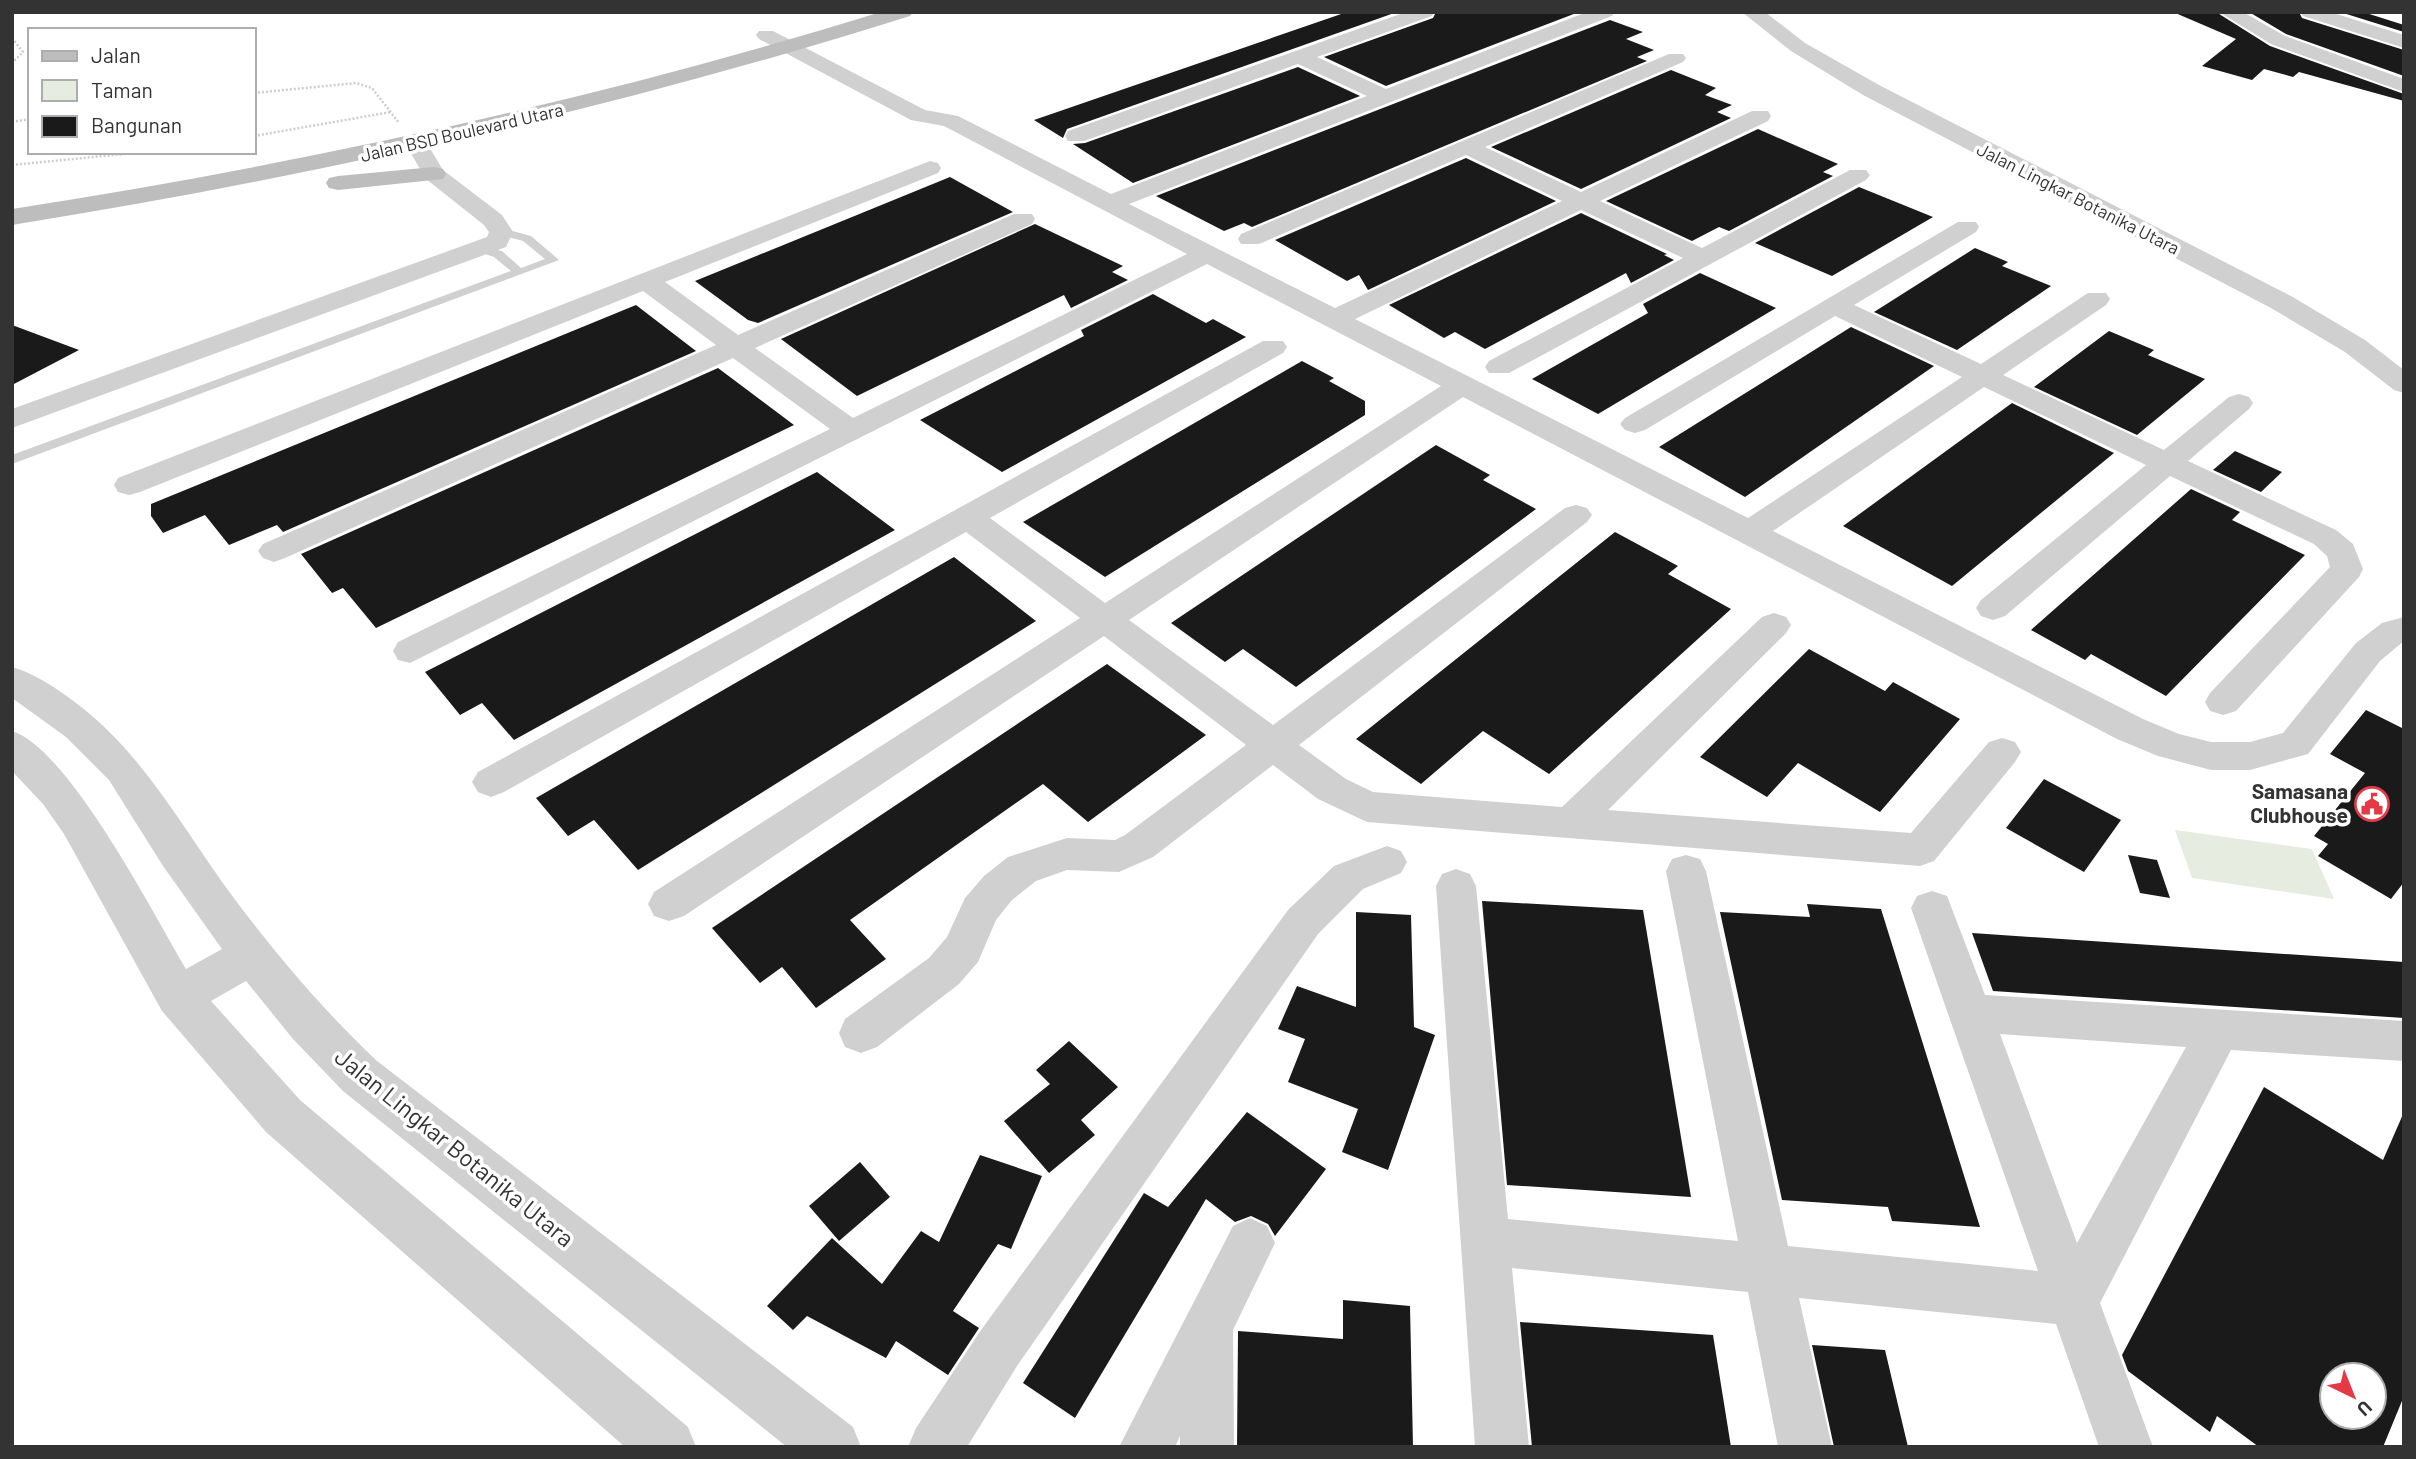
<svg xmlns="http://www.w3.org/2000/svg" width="2416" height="1459" font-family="Barlow,sans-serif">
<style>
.green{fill:#e6ecdf}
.building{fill:#1a1a1a;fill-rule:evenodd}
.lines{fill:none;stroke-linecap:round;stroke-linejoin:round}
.path{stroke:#cdcdcd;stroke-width:2.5;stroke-dasharray:2 2;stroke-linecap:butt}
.service{fill:#d0d0d0;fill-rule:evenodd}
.minor{fill:#d0d0d0;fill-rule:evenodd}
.tertiary{fill:#d0d0d0;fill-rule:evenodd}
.secondary{fill:#bdbdbd;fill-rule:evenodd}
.labels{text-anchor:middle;stroke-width:7;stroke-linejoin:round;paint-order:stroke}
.far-street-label{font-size:18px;fill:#333;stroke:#fff}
.poi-label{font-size:21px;font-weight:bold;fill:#333;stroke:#fff;text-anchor:end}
.near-street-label{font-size:24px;fill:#333;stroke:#fff}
</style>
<rect width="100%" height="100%" fill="#fff"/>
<polygon class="green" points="2175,830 2312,849 2334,899 2192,878"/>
<g class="building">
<polygon points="1347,12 1397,12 1067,129 1063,138 1034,120"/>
<polygon points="1436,12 1579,12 1386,86 1324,57 1433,18"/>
<polygon points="2173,12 2216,12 2270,46 2404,94 2404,101 2299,72 2293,77 2264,69 2252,80 2202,66 2236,39"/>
<polygon points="2249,12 2299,12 2302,18 2404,50 2404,76 2286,34"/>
<polygon points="2340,12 2363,12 2404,25 2404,32"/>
<polygon points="1610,20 1643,32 1626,39 1654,50 1637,57 1647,61 1252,227 1244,223 1224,231 1156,196"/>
<polygon points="1298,67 1360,96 1133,183 1073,144 1085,143"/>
<polygon points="1671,70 1716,88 1705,95 1732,105 1717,112 1731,118 1581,189 1491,147"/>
<polygon points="1758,129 1838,164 1823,172 1833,176 1729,231 1719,227 1692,241 1606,201"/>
<polygon points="1466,158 1556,201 1368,290 1359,275 1347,281 1275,240"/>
<polygon points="950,177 1013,212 758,323 748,320 695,281"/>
<polygon points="1859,187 1933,217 1832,276 1755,243"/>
<polygon points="1581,213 1667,254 1664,255 1674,260 1631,283 1626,273 1485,349 1455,332 1444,338 1389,305"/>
<polygon points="1035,224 1123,266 1112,272 1128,280 1071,308 1064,295 857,396 781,339"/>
<polygon points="1975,248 2008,262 2002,266 2051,286 1957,350 1874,312"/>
<polygon points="1700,273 1776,308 1598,414 1532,379 1648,313 1643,304"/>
<polygon points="1153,294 1206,323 1213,319 1246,337 1002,472 920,420 1084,336 1081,330"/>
<polygon points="636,305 696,351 283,532 277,525 229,545 205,515 163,533 151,516 151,504"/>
<polygon points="12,325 79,350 12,385"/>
<polygon points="1851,327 1934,366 1745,497 1659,447"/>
<polygon points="2109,331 2154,350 2148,355 2205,379 2137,435 2034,387"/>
<polygon points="1302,361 1334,378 1329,381 1365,401 1365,415 1105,577 1023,522"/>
<polygon points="718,368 794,425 376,628 343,588 332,593 301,554"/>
<polygon points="2012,403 2114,453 1952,586 1843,526"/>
<polygon points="1436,445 1490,475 1483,480 1536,509 1296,687 1243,649 1225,662 1171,623"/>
<polygon points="2235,451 2282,472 2261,492 2213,470"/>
<polygon points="817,472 895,530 514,740 482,703 460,715 425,672"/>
<polygon points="2191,489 2240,512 2232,520 2305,555 2166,696 2091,654 2085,660 2031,630"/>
<polygon points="1615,532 1678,566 1668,574 1731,609 1549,774 1483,731 1421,784 1356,739"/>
<polygon points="954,557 1036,621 638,870 594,820 568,836 536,798"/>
<polygon points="1809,649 1885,691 1893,682 1960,719 1880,812 1798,763 1767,797 1700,757"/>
<polygon points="1107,664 1206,735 1088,822 1043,784 850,920 886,959 816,1008 782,967 760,983 712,928"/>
<polygon points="2366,710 2404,729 2404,882 2391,899 2318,856 2328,844 2314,836 2365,773 2330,754"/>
<polygon points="2044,779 2121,820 2084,872 2006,828"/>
<polygon points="2128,855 2157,860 2170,898 2140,893"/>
<polygon points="1482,901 1643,910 1691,1197 1507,1185"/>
<polygon points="1807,904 1881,909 1980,1227 1892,1221 1888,1207 1782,1200 1720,912 1810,917"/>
<polygon points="1356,912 1411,915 1414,1027 1435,1035 1388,1170 1342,1152 1358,1109 1288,1082 1305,1039 1278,1029 1297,986 1356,1007"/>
<polygon points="1972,933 2404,962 2404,1018 1993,991"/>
<polygon points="1069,1041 1118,1087 1081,1120 1095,1135 1049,1173 1004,1121 1050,1084 1036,1070"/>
<path d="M2264,1087l119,73 21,-48v284l-21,51h-124l-42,-31 -7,16 -82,-61 -6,-16zM2332,1375h42v42h-42z"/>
<polygon points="1247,1112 1326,1169 1275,1236 1268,1224 1251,1216 1235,1222 1206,1199 1075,1418 1023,1383 1144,1193 1168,1207"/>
<polygon points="980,1155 1042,1176 1011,1249 998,1244 953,1311 979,1328 948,1375 896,1341 886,1358 807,1316 793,1330 767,1306 832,1238 882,1284 921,1231 939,1242"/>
<polygon points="860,1162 890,1197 839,1241 809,1206"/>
<polygon points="1343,1300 1410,1306 1413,1447 1237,1447 1238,1331 1343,1339"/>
<polygon points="1520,1322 1713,1335 1731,1447 1532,1447"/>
<polygon points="1812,1345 1885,1350 1908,1447 1834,1447"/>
</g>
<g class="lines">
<g class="path">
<polyline points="12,38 23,52 12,63"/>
<polyline points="254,93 356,83 372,88 399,123"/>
<polyline points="12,122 30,119"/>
<polyline points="254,136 391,112"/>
<polyline points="12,165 144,152"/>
</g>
<polygon class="service" points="501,228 531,236 559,260 12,464 12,455 511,271 494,257 479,252 479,246 502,251 521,268 545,259 523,241 497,234 497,230"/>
<g class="minor">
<polygon points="1406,12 1434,12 1432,16 1317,57 1386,89 1587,12 1614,12 1612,16 1129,204 1335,308 1562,201 1466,155 1259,244 1241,244 1238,239 1241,234 1669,54 1683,54 1686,58 1683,62 1485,147 1581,192 1752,111 1768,111 1771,116 1768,121 1600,201 1702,248 1850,170 1866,170 1870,175 1866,180 1509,373 1489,373 1485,367 1489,361 1683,258 1581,210 1355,319 1748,518 1962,377 1835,316 1645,430 1635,433 1625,430 1620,424 1625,418 1958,222 1976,222 1979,227 1976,232 1854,305 1981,364 2088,293 2106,293 2110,299 2106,305 2003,375 2164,450 2229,397 2239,394 2249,397 2253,403 2249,409 2188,461 2336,530 2353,544 2363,569 2359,577 2236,711 2223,715 2210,711 2205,702 2210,693 2330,567 2327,556 2314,544 2170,476 2005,616 1993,620 1981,616 1976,608 1981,600 2146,465 1984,387 1773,531 2143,719 2179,734 2211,742 2250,742 2283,733 2356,643 2382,623 2404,617 2404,641 2380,661 2308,754 2250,770 2211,770 2158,756 2117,739 1463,397 1129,620 1273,725 1565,508 1576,505 1587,508 1592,515 1587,522 1299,745 1346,779 1373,792 1562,807 1762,617 1774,613 1786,617 1791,625 1786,633 1608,810 1911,833 1989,742 2002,738 2015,742 2021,752 2015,762 1934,861 1920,866 1367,822 1318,799 1273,765 1153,857 1119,872 1067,870 1036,881 1012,900 996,920 978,962 959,984 877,1047 861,1053 845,1047 839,1033 845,1019 929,958 947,937 965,898 984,876 1008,857 1067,838 1115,840 1125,835 1246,745 1104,636 684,916 669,921 654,916 648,904 654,892 1080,618 966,532 504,792 491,797 478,792 472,782 478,772 1263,341 1283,341 1287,347 1283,353 990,518 1105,603 1441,386 1207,264 410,663 398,660 393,651 398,642 830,429 733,358 285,558 274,562 263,558 258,551 263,544 716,345 643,291 140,492 129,495 118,492 114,485 118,478 930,161 938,163 941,168 938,173 665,282 738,335 1014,214 1032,214 1035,219 1032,224 755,348 853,418 1187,254 944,126 911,120 759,39 756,35 759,31 773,31 925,110 958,116 1111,194 1367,96 1298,64 1084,141 1068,141 1065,136 1068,131"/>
<polygon points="2219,12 2243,12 2285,36 2404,79 2404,92 2271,44"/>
<polygon points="2301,12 2330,12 2404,35 2404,48 2303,16"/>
<polygon points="417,138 425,140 443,170 502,215 513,232 506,247 12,428 12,409 487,237 489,232 484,225 426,179 406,145"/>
<polygon points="1387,846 1401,851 1407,862 1401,873 1363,889 1318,934 1017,1366 967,1447 908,1447 916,1428 981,1330 1288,910 1334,866"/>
<path d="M1686,855l14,4 6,12 82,375 250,25 -127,-363 6,-12 15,-5 15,5 38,99 419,26v40l-173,-11 -131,253 53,144h-54l-43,-123 -257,-26 33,149h-54l-30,-155 -236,-24 17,179h-54l-39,-561 6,-12 14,-5 14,5 6,12 32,333 230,22 -72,-370 6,-12zM2000,1034l186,13 -109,196z"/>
<polygon points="1250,1218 1267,1226 1275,1243 1233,1330 1234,1447 1180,1447 1180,1436 1175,1447 1119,1447 1233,1226"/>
</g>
<g class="tertiary">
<polygon points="1742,12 1765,12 1805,43 1879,85 2291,296 2365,340 2404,370 2404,393 2394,390 2345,352 2271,308 1863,95 1791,51"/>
<path d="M12,667c21,6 39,18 56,30 75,53 114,132 168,204 43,57 89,111 141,160l476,366 8,20h-74l-444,-356 -50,-52 -47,-58 -35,20 89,99 388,327 8,20h-71l-359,-315 -104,-121 -98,-177 -21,-30 -31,-33v-40c57,18 142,184 174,238l36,-20 -59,-83 -54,-86 -43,-43 -54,-39z"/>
</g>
<g class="secondary">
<path d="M881,12h32l-3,4c-295,93 -593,160 -898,209v-16c295,-46 584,-109 869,-197z"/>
<polygon points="434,167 443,169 446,174 443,179 338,190 329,188 326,183 329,178 338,176"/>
</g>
</g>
<defs>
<g id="civic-ring" transform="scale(1.75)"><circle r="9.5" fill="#fff" stroke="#e63946" stroke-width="1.5"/><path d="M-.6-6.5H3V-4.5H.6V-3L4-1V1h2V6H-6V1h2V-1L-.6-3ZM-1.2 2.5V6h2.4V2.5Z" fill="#e63946"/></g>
</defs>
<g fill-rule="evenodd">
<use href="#civic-ring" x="2372" y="804"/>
</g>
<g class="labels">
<g class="far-street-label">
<text transform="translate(462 133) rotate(-13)" y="6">Jalan BSD Boulevard Utara</text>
<text transform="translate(2078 199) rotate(27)" y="6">Jalan Lingkar Botanika Utara</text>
</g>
<g class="poi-label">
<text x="2348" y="799">Samasana<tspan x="2348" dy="24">Clubhouse</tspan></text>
</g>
<g class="near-street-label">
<text transform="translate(454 1148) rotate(39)" y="8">Jalan Lingkar Botanika Utara</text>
</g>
</g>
<rect width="2416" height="1459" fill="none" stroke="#333333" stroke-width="28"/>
<rect x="28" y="28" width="228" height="126" fill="#ffffff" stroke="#adadad" stroke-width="2"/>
<rect x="42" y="51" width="35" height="10" fill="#bdbdbd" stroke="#adadad" stroke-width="2"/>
<text x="91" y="63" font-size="21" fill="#333333">Jalan</text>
<rect x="42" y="80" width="35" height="21" fill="#e6ecdf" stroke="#adadad" stroke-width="2"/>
<text x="91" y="98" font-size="21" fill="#333333">Taman</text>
<rect x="42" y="116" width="35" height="21" fill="#1a1a1a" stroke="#adadad" stroke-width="2"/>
<text x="91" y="133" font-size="21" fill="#333333">Bangunan</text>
<g transform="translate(2353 1396) rotate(137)"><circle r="33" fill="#ffffff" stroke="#adadad" stroke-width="2"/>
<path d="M0-5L12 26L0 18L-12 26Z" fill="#e63946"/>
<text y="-10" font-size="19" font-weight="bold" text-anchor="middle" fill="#333333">U</text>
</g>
</svg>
